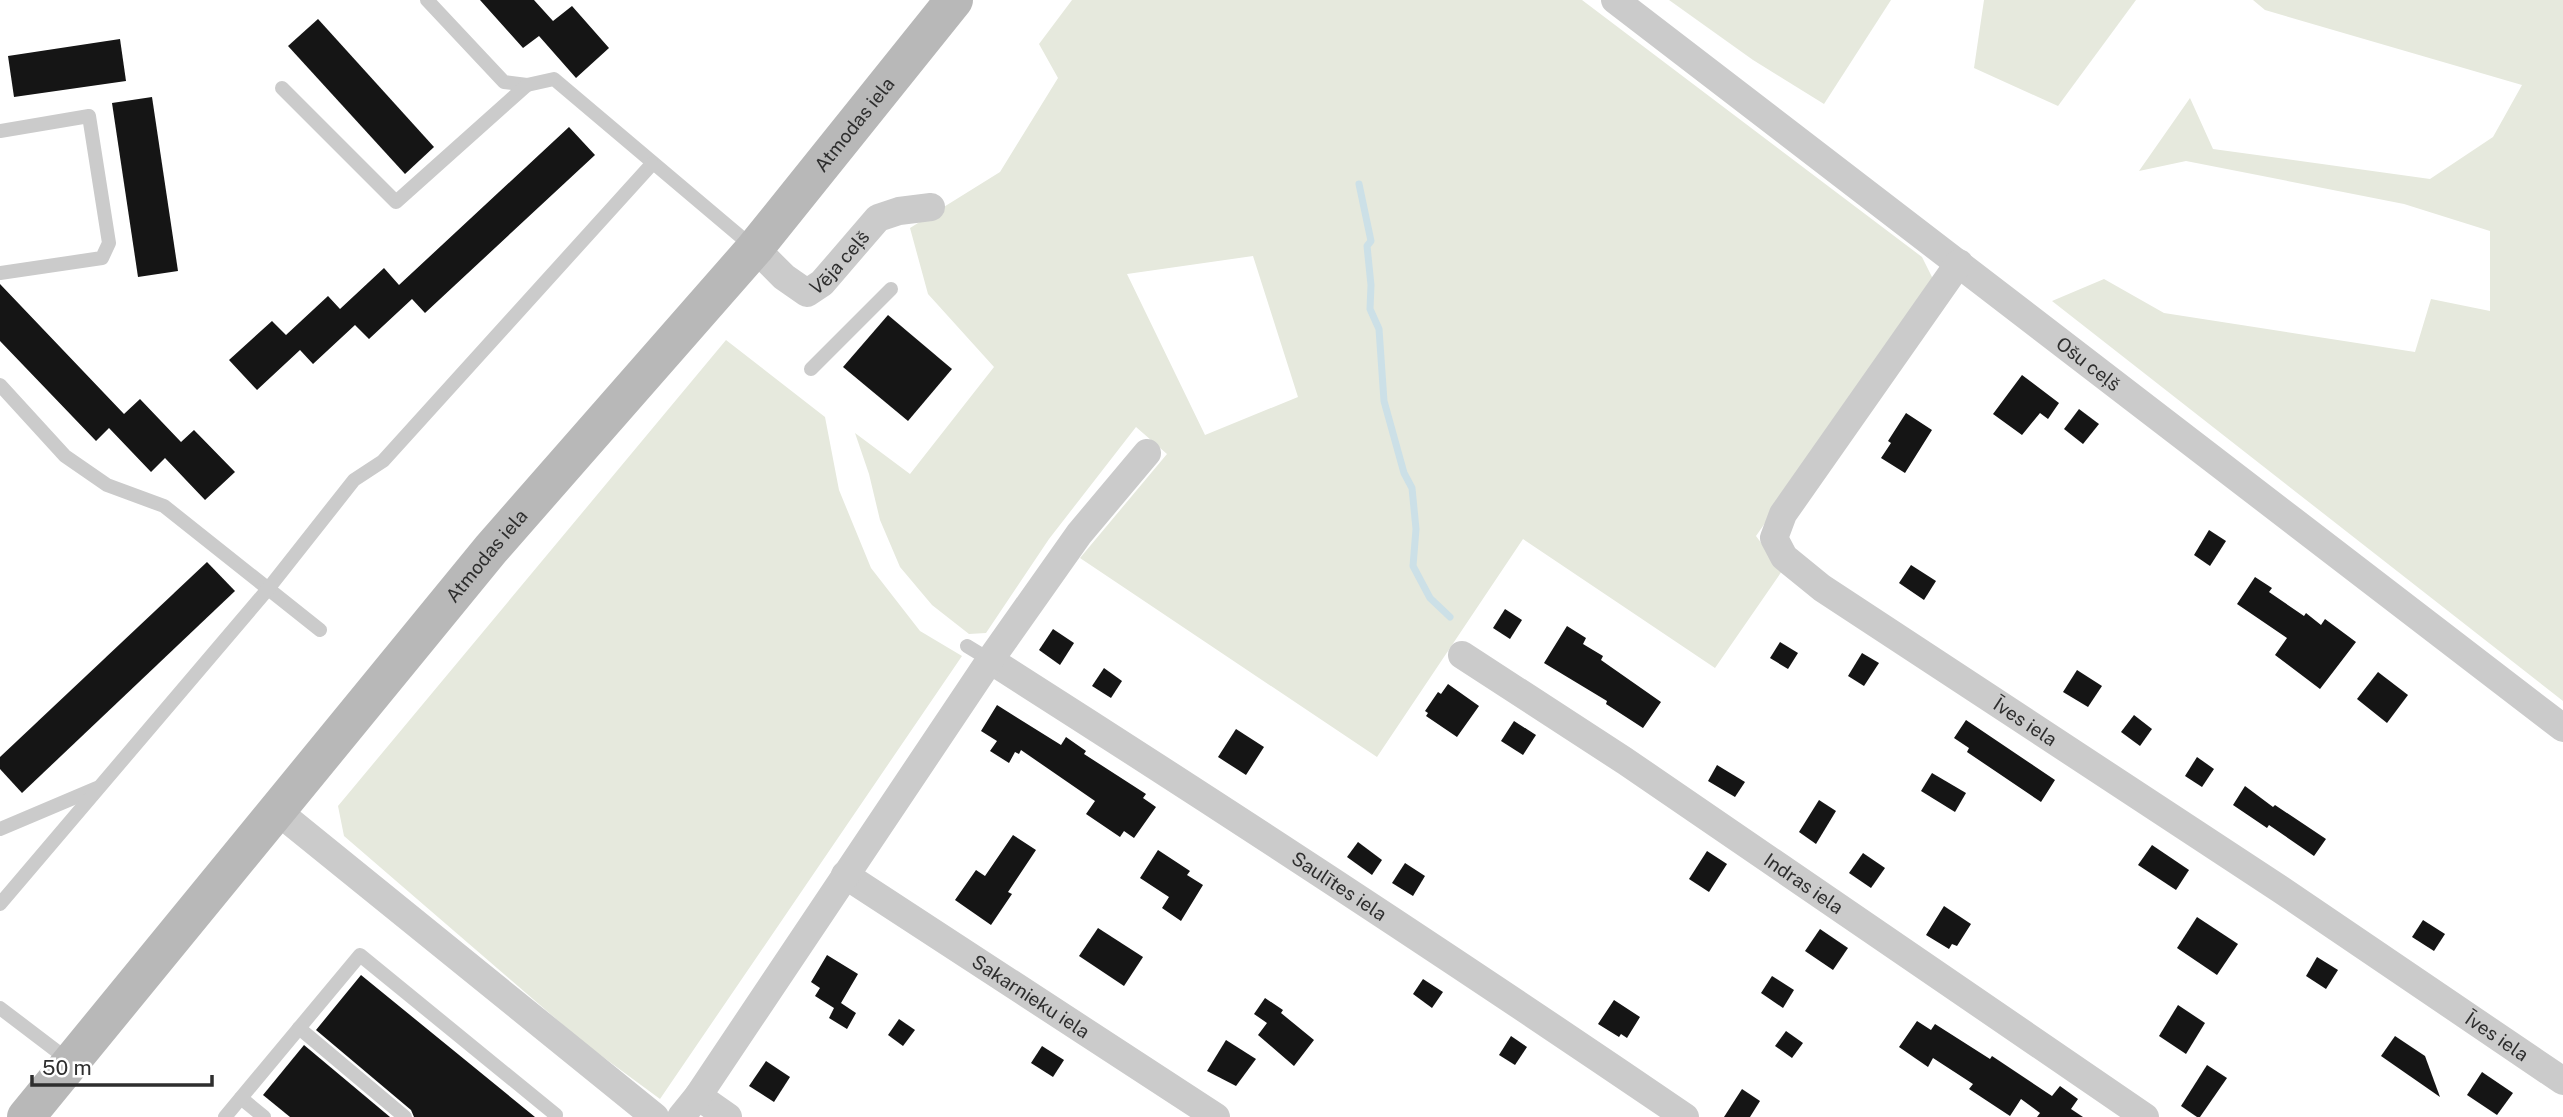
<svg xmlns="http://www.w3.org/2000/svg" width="2563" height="1117" font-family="'Public Sans',sans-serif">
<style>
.green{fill:#e6e9dd;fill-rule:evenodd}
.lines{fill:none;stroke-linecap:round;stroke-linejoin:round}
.stream{stroke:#cce0e7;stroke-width:7}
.building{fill:#151515}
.service{stroke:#cbcbcb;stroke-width:14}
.minor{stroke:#cbcbcb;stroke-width:28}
.secondary{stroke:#b8b8b8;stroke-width:38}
.labels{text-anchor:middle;stroke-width:7;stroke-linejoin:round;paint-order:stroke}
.street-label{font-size:19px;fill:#2e2e2e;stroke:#fff}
</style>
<rect width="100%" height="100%" fill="#fff"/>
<g class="green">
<path d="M1072,0h510l340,257 12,24 -178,255 26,35 -67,97 -192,-129 -146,218 -297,-199 87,-104 -31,-27 -87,112 -63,94 -17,1 -37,-29 -32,-38 -20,-47 -11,-46 -14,-41 55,41 84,-107 -66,-73 -18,-66 90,-56 58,-94 -19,-34zM1253,256l45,141 -93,38 -78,-161z"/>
<polygon points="1669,0 1891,0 1824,104 1753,60"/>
<polygon points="1984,0 2136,0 2058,106 1974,68"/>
<polygon points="2253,0 2563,0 2563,701 2052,301 2104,279 2164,313 2415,352 2431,299 2490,311 2490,231 2404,204 2186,161 2139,171 2190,98 2213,149 2430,179 2493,137 2522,85 2265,10"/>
<polygon points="726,340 825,417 839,490 871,568 920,631 962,656 660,1099 584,1043 344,836 338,806"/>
</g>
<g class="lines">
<polyline class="stream" points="1359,184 1371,241 1367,246 1371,285 1370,309 1379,329 1384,401 1404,473 1412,488 1416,529 1413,566 1430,598 1450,617"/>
</g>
<g class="building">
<polygon points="480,0 534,0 553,21 572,6 609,48 576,78 539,36 523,48"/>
<polygon points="318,19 434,147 405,174 288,46"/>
<polygon points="120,39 126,81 14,97 8,56"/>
<polygon points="152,97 178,271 138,277 112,103"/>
<polygon points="569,127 595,155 425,313 412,299 369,339 355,325 313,364 300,350 257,390 229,360 272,321 286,335 328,296 340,309 384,268 399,285"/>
<polygon points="0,284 124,414 140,399 181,442 194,430 235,472 205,500 165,458 151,472 109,428 96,441 0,341"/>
<polygon points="888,315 952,369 908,421 843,367"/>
<polygon points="2022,375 2059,403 2048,419 2040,413 2022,435 1993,414"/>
<polygon points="2079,409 2099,424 2083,444 2064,429"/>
<polygon points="1906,413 1932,430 1905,473 1881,458 1891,443 1888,441"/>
<polygon points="2209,530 2226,541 2210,566 2194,555"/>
<polygon points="207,562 235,591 22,793 0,769 0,757"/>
<polygon points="1911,565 1936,581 1924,600 1899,583"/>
<polygon points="2255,577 2272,588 2269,592 2304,616 2306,613 2321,625 2325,619 2356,642 2320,689 2275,655 2287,638 2237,604"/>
<polygon points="1505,609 1522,620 1510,639 1493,628"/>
<polygon points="1567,626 1586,638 1583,644 1603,656 1601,660 1661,702 1643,728 1606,704 1607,701 1544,663"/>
<polygon points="1053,629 1074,643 1060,665 1039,650"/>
<polygon points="1780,642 1798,653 1788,669 1770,658"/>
<polygon points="1862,653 1879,663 1864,686 1848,676"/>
<polygon points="1104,668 1122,681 1111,698 1092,686"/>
<polygon points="2077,670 2102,686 2088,707 2063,692"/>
<polygon points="2378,672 2408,695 2387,723 2357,699"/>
<polygon points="1448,684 1479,706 1457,737 1426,716 1428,713 1425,711 1438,692 1441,694"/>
<polygon points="997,705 1061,745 1066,737 1086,751 1084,754 1146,794 1143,798 1156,807 1134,838 1124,831 1120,837 1086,814 1095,801 1021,750 1019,754 1015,752 1009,763 990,751 997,741 981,731"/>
<polygon points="2134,715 2152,729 2140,746 2121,732"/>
<polygon points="1966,720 2055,780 2041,802 1967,752 1969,748 1954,738"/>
<polygon points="1514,721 1536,735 1523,755 1501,741"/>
<polygon points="1236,729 1264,747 1246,775 1218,757"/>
<polygon points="2197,757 2214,769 2202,787 2185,776"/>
<polygon points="1717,765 1745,782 1735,797 1708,781"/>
<polygon points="1932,773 1966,793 1955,812 1921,791"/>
<polygon points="2245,786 2273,807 2275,805 2326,839 2314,856 2269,825 2267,828 2233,805"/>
<polygon points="1819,800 1836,811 1816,844 1799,832"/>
<polygon points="1013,835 1036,850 1008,892 1012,894 991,925 955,900 976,870 985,876"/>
<polygon points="1358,842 1382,860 1372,875 1347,857"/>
<polygon points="2152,845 2189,870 2176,890 2138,865"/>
<polygon points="1158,850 1190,871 1187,875 1203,885 1181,921 1162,908 1169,897 1140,878"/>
<polygon points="1707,851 1727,864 1709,892 1689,879"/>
<polygon points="1863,853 1885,868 1871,888 1849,873"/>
<polygon points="1405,863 1425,876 1413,896 1392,883"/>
<polygon points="1944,906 1971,924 1957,946 1952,944 1949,949 1926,935"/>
<polygon points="2197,917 2238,944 2217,975 2177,948"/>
<polygon points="2423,920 2445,934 2434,951 2412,937"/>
<polygon points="1098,928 1143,957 1124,986 1079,956"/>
<polygon points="1820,929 1848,948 1833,970 1805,951"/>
<polygon points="827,955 858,974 841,1003 856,1013 847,1029 829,1018 834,1008 815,996 820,988 811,982"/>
<polygon points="2317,957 2338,970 2326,989 2306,976"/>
<polygon points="361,975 535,1117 414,1117 411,1110 316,1030"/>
<polygon points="1772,976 1794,990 1783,1008 1761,993"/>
<polygon points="1423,979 1443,992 1432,1008 1413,994"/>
<polygon points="1265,998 1283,1010 1281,1013 1314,1040 1294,1066 1258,1035 1267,1023 1254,1014"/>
<polygon points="1614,1000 1640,1017 1627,1038 1621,1034 1619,1037 1598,1024"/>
<polygon points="2178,1005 2205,1023 2186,1054 2159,1036"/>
<polygon points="899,1019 915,1030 903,1046 888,1035"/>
<polygon points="1917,1021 1931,1030 1935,1024 1990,1059 1992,1056 2052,1096 2060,1086 2078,1099 2071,1109 2083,1117 2037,1117 2040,1113 2021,1099 2010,1116 1969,1089 1973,1084 1933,1058 1928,1067 1899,1047"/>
<polygon points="1786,1031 1803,1043 1792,1058 1775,1046"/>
<polygon points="1511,1036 1527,1047 1515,1065 1499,1055"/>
<polygon points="2395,1036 2425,1056 2440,1097 2381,1056"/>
<polygon points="1226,1040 1256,1059 1236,1086 1207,1071"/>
<polygon points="304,1045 390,1117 290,1117 263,1095"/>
<polygon points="1042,1046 1064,1060 1053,1077 1031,1063"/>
<polygon points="766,1061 790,1077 774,1102 749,1086"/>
<polygon points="2207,1065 2227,1078 2200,1117 2197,1117 2181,1106"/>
<polygon points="2482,1072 2513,1093 2497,1115 2467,1095"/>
<polygon points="1742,1089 1760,1101 1750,1117 1724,1117"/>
</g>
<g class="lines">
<g class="service">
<polyline points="427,0 504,82 527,85 554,79 754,248"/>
<polyline points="282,88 396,202 527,85"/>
<polyline points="0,131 89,116 109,243 102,258 0,273"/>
<polyline points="811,369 891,289"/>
<polyline points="0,385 65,456 107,485 164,506 320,630"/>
<polyline points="967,646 990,660"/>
<polyline points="0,829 97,788"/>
<polyline points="0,904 268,589 354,480 383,461 652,164"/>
<polyline points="0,1008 71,1062"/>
<polyline points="299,1028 405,1117"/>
<polyline points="241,1098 264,1117"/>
<polyline points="225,1117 360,955 556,1115 554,1117"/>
</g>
<g class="minor">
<path id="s1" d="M1615,0l948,728"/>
<path id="s2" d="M755,248l29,29 23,16 15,-10 56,-65 21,-7 32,-4"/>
<path id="s3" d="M1959,263l-176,251 -9,24 10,19 38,31 458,301 283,192"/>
<path id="s4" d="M1462,655l163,106 520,356"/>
<path id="s5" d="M990,660c234,149 466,301 695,457"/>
<polyline points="276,810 655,1117"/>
<path id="s6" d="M845,875l371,242"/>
<polyline points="698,1096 728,1117"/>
<polyline points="681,1117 698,1096 990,660 1079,534 1147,453"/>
</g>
<path class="secondary" id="s7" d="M26,1117l465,-568 264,-301 199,-248"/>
</g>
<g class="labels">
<g class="street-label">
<text dy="7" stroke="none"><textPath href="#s7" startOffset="1293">Atmodas iela</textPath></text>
<text dy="7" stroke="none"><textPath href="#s2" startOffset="114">Vēja ceļš</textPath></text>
<text dy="7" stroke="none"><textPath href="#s1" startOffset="597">Ošu ceļš</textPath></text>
<text dy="7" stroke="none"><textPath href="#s7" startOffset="726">Atmodas iela</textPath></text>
<text dy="7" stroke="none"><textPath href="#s3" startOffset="646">Īves iela</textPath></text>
<text dy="7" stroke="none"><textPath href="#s4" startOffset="411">Indras iela</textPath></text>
<text dy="7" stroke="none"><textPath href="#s5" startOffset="416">Saulītes iela</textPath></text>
<text dy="7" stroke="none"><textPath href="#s6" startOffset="222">Sakarnieku iela</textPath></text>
<text dy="7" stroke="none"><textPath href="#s3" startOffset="1213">Īves iela</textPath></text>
</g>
</g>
<path d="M32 1075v10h180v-10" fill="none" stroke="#2e2e2e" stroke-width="3.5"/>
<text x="42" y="1075" font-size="21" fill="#2e2e2e" stroke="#ffffff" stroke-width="5" paint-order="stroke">50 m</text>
</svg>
